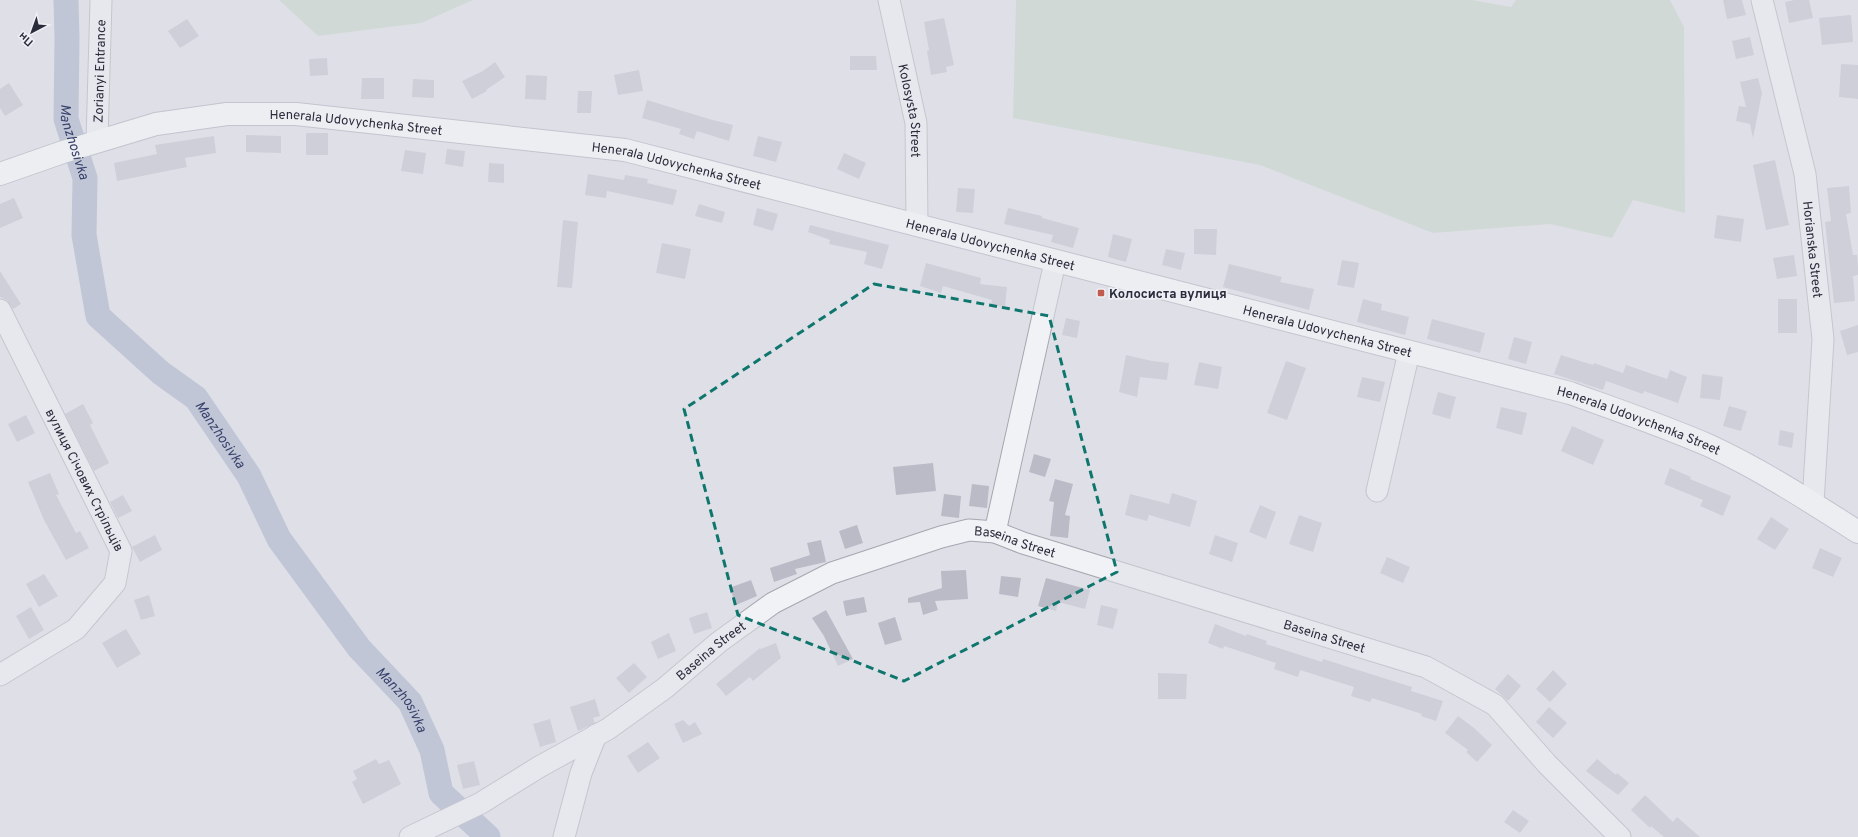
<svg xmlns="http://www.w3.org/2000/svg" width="1858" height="837" font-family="Overpass,sans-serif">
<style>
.green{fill:#c1d0c1}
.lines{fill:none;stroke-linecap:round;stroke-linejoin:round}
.river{stroke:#9da6c4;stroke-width:25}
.building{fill:#babbc6}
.minor-casing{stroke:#a5a6b0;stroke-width:23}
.major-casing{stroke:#a0a2b1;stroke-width:24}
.minor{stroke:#f1f2f6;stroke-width:21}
.major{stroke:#fff;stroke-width:22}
.marked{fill:none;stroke:#0f766e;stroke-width:3;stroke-dasharray:8 5;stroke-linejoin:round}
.poi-dot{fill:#c15b4f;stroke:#eeeff5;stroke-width:1.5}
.labels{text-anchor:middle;stroke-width:3.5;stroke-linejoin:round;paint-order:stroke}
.street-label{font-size:13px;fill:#2a2c3c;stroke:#eeeff5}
.poi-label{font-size:13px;font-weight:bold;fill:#2a2c3c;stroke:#eeeff5;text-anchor:start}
.water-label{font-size:14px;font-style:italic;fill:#38426c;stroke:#eeeff5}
</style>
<rect width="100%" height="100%" fill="#dfe0e7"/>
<g class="green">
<polygon points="279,0 473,0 421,23 318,36"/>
<polygon points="1016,0 1472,0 1511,7 1516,0 1670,0 1684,27 1685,213 1633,200 1612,238 1550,224 1433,233 1260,165 1013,118"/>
</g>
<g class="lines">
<path class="river" id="s1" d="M66,0l1,38 -1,81 19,59 -1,57 14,81 63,57 35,25 53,78 30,63 80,109 51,54 22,48 9,43 47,44"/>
</g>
<g class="building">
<polygon points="1723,0 1742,0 1746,15 1727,19"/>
<polygon points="1794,0 1809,0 1813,18 1789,23 1785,2"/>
<polygon points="1851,15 1853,42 1822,45 1819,18"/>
<polygon points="944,18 954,65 946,67 947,72 931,75 927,51 929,50 924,22"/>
<polygon points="187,19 199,36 180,48 168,31"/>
<polygon points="1750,37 1754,55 1736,59 1732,41"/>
<polygon points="850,56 876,56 877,70 850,70"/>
<polygon points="327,58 328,75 310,76 309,59"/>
<polygon points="495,62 505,77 486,90 487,91 472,99 462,81 483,71"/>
<polygon points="1841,64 1858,65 1858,99 1839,97"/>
<polygon points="639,70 643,91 618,95 614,75"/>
<polygon points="526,75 547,76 546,100 525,99"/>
<polygon points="362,78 384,78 384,99 361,99"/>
<polygon points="1758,78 1762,93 1753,138 1750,124 1736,121 1739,106 1746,107 1740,82"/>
<polygon points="413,79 434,80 434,98 412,97"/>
<polygon points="9,83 23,105 5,116 0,108 0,89"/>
<polygon points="578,91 592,91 591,113 577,113"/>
<polygon points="647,100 709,119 733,125 729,141 697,131 694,139 679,134 681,129 642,118"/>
<rect x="306" y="133" width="22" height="22"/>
<polygon points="246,135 281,136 281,153 246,152"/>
<polygon points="214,136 216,153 185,158 187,167 117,181 114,163 157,154 155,145"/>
<polygon points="758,136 782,142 776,162 753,156"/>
<polygon points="447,149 465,151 463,167 445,164"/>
<polygon points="405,150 426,153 423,174 401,171"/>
<polygon points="844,153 866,163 859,179 837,169"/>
<polygon points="1775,160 1789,225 1766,230 1753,165"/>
<polygon points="489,163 504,164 504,183 488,182"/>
<polygon points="588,174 624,180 625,175 648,179 647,183 677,190 673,205 607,191 606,198 585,195"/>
<polygon points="1849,186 1851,213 1846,214 1853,255 1857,255 1858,266 1858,275 1853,276 1855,301 1834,303 1825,222 1831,221 1827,188"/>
<polygon points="958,188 975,189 973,213 956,212"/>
<polygon points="14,198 23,218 0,228 0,204"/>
<polygon points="699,204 725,212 722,223 695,216"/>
<polygon points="757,208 778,214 773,231 753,225"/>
<polygon points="1008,208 1042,216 1042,218 1079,228 1073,248 1051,242 1053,235 1004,224"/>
<polygon points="1717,215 1744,219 1741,242 1714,238"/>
<polygon points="563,220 578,222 572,288 557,287"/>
<polygon points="810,225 889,245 882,269 864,264 867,252 829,244 830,240 808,232"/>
<polygon points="1194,229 1217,229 1216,255 1194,254"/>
<polygon points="1113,234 1132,239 1126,262 1108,257"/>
<polygon points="662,243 691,249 685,279 656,273"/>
<polygon points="1166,249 1185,253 1181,270 1162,265"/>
<polygon points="1794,255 1797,276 1777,279 1773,258"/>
<polygon points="1342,260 1359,263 1354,288 1337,285"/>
<polygon points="926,263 981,278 980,284 1007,287 1005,307 991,305 992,300 943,286 941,293 920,286"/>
<polygon points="1229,264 1282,277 1280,282 1314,289 1309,310 1223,287"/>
<polygon points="0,271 21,304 13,309 7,300 0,297"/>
<polygon points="1363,299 1382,304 1381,310 1409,317 1405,335 1357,322"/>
<rect x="1778" y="299" width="19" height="34"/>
<polygon points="1066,318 1080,321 1077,338 1062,335"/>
<polygon points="1432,319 1485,333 1480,353 1427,339"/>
<polygon points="1858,325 1858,352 1847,355 1840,331"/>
<polygon points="1514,337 1532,342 1526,364 1508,359"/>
<polygon points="1126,355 1152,361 1169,363 1167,380 1140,377 1137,397 1119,392"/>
<polygon points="1561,355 1593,365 1594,363 1623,373 1626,365 1667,379 1670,370 1687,377 1678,403 1644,391 1643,394 1606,381 1603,390 1554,374"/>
<polygon points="1286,361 1306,368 1287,420 1267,413"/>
<polygon points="1199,362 1222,367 1218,389 1194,385"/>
<polygon points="1702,374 1723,377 1720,400 1700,398"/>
<polygon points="1362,377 1385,382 1380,402 1357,397"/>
<polygon points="1438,392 1456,397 1450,419 1432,414"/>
<polygon points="83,404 93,423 90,425 109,463 94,471 65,414"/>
<polygon points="1729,406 1747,411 1741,431 1723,426"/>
<polygon points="1501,407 1527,413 1522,435 1496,428"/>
<polygon points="26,415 35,433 17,442 8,424"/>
<polygon points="1572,426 1604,440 1593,465 1561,451"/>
<polygon points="1780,430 1794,433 1792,448 1778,445"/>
<polygon points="1034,454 1051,459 1045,477 1029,472"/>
<polygon points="933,463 936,491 896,495 893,467"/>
<polygon points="1670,468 1691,477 1690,479 1731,496 1723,516 1700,506 1703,500 1664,484"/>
<polygon points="50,473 59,494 56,495 76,533 80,531 89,548 66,560 44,520 28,482"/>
<polygon points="1055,479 1073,484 1065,515 1070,516 1068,538 1050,536 1054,502 1049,501"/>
<polygon points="972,484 989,486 987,508 969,506"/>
<polygon points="1172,493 1197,501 1190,527 1149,515 1147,521 1125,515 1130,494 1169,504"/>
<polygon points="944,494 961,496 959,518 941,516"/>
<polygon points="123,495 132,511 118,518 110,502"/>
<polygon points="1260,505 1276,512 1266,539 1249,532"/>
<polygon points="1299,515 1322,523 1313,552 1289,544"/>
<polygon points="1771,517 1789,529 1775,550 1757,539"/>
<polygon points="857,525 863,543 845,549 839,531"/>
<polygon points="155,535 162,550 140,562 132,547"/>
<polygon points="1215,535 1238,543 1232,562 1209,554"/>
<polygon points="821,540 826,562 795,569 797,574 774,582 770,568 810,555 807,543"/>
<polygon points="1820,548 1842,558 1833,577 1812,568"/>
<polygon points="1387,557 1410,567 1403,583 1380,573"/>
<polygon points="966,570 968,599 935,601 938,610 923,615 920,602 908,603 908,598 942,588 941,571"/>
<polygon points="44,574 58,596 39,607 26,584"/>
<polygon points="1001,576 1021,578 1018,597 999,594"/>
<polygon points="1046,578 1090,590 1085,609 1058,602 1056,611 1038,606"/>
<polygon points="751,580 757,596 736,605 729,588"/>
<polygon points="149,595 155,616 141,620 134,600"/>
<polygon points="864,597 867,612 846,616 843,601"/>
<polygon points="1101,605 1118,609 1113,629 1097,625"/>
<polygon points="31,607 44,630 29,639 16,616"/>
<polygon points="826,610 853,659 838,666 824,636 812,618"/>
<polygon points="707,612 712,628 694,634 689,618"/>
<polygon points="895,617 902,640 885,645 878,623"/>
<polygon points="1215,624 1246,636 1247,634 1267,641 1266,644 1322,662 1323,659 1412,687 1411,691 1443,701 1436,721 1421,716 1422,714 1372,698 1370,702 1351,696 1354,687 1300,670 1298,677 1274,669 1276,663 1224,646 1223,649 1208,643"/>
<polygon points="126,629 141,654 117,668 102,643"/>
<polygon points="669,633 676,651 658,659 651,642"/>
<polygon points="776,643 781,658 753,681 750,677 726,696 716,684 760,648 761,649"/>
<polygon points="634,663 647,677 629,693 616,678"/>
<polygon points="1553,670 1567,684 1550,702 1536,689"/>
<polygon points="1158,673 1187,674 1186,699 1158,699"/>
<polygon points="1508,674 1521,686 1508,701 1495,689"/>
<polygon points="595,699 600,716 593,718 595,723 578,731 570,707"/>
<polygon points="1549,707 1567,723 1553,738 1536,722"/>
<polygon points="1458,716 1474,728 1492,745 1477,762 1466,752 1468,750 1445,733"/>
<polygon points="550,719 556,742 540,747 533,724"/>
<polygon points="683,720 689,726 695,722 702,734 683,743 674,724"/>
<polygon points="648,742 660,758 638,773 627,756"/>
<polygon points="376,759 379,764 389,760 401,784 363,804 352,782 357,779 353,771"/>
<polygon points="1597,759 1616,775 1617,773 1629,783 1618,795 1586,771"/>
<polygon points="474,761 480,785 463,789 457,765"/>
<polygon points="1645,795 1673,822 1677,817 1700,837 1664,837 1651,826 1650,828 1631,810"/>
<polygon points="1513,810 1529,821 1520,833 1504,822"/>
</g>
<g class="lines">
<g class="minor-casing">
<g id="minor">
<path id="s2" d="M889,0l27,123 1,101"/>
<path id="s3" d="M1762,0l43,174 18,165 -10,164"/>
<path id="s4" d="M97,141l4,-141"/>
<path id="s5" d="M0,310l121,241 -6,32 -39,46 -76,46"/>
<polyline points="1377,491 1409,352"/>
<polyline points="995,532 1055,262"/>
<path id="s6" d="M410,837l71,-34 58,-36 69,-38 57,-41 54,-46 54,-39 59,-30 109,-36 28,-7 26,2 28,11 403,124 69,38 52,59 73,73"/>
<polyline points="564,837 581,773 596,735"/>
</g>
</g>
<g class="major-casing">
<g id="major">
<path id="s7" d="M0,174l63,-22 93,-28 71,-10h69l329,36 945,243c47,17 94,33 140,53 50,23 101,56 148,86"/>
</g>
</g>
<use href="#minor" class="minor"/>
<use href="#major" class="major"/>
</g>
<path d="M0 0H1858V837H0ZM874,284l175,32 68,256 -213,109 -166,-66 -54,-206z" fill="#dfe0e7" fill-opacity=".55" fill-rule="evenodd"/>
<path class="marked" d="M874,284l175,32 68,256 -213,109 -166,-66 -54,-206z"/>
<rect class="poi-dot" x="1097" y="289" width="8" height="8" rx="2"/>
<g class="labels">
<g class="street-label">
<text dy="5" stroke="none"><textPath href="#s4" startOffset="70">Zorianyi Entrance</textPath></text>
<text dy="5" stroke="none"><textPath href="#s2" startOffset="113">Kolosysta Street</textPath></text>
<text dy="5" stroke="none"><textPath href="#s7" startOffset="365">Henerala Udovychenka Street</textPath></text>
<text dy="5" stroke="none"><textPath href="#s7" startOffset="689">Henerala Udovychenka Street</textPath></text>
<text dy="5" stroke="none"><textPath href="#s7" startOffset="1013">Henerala Udovychenka Street</textPath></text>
<text dy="5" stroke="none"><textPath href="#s3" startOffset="255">Horianska Street</textPath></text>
<text dy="5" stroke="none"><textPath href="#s7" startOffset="1361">Henerala Udovychenka Street</textPath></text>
<text dy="5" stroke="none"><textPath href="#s7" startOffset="1685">Henerala Udovychenka Street</textPath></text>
<text dy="5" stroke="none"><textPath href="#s5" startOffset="190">вулиця Січових Стрільців</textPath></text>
<text dy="5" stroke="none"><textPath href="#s6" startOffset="691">Baseina Street</textPath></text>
<text dy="5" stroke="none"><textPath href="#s6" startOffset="1015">Baseina Street</textPath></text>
<text dy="5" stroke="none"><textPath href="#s6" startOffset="355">Baseina Street</textPath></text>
</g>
<g class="poi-label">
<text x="1109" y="298">Колосиста вулиця</text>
</g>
<g class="water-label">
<text dy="5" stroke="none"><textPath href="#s1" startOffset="143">Manzhosivka</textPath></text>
<text dy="5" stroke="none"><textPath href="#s1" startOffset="492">Manzhosivka</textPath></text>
<text dy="5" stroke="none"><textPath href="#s1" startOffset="815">Manzhosivka</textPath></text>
</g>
</g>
<g transform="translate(32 32) rotate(221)" stroke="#eeeff5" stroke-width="3" paint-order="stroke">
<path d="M0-3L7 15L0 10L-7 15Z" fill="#2a2c3c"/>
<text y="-6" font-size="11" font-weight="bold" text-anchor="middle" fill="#2a2c3c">Пн</text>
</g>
</svg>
